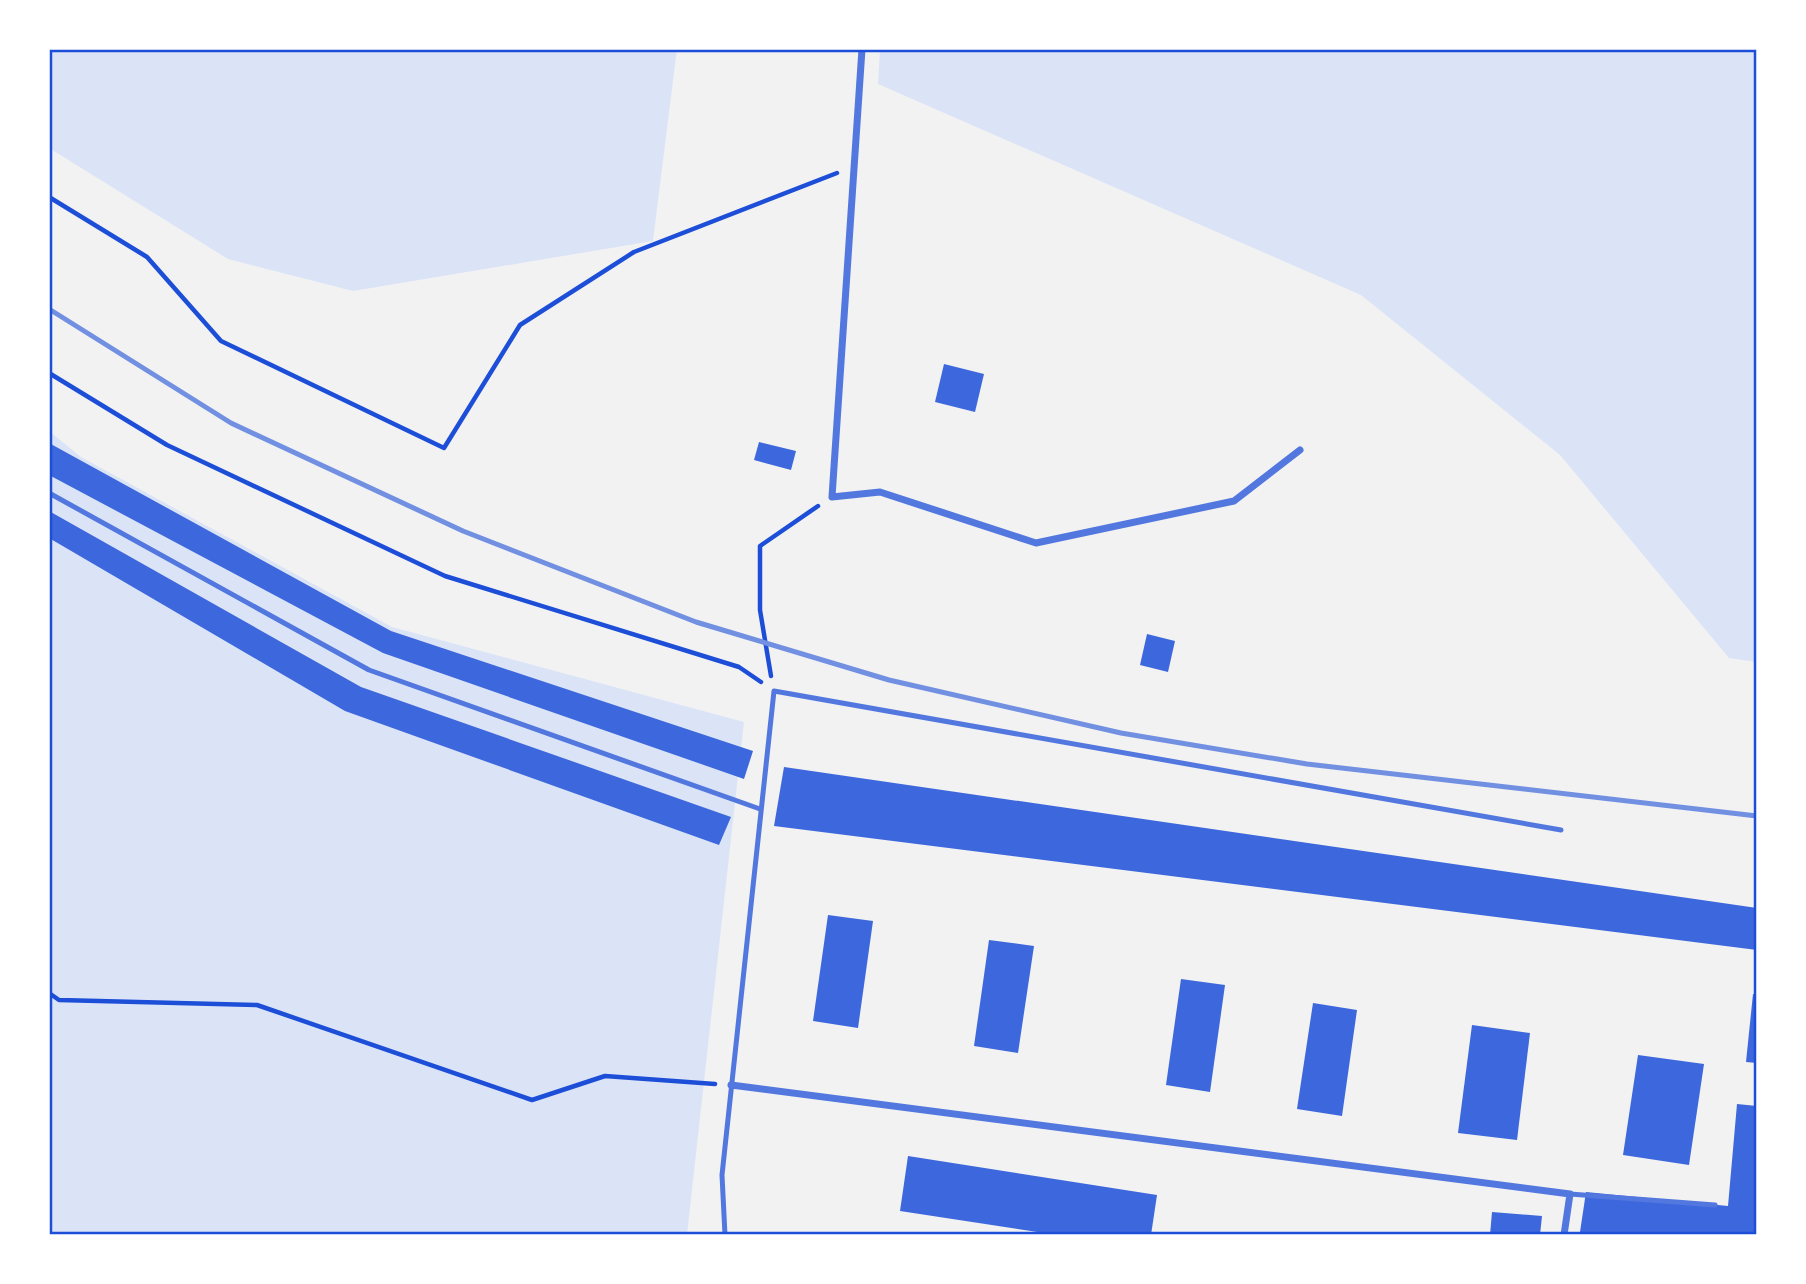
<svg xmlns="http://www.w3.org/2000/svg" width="1806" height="1284" font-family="Roboto,sans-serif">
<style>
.green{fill:#dbe4f7}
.building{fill:#3d67dc}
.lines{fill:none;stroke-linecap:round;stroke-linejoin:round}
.path{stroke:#1d4ed8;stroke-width:4.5}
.service{stroke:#5277de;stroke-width:5}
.minor{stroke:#5277de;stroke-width:7}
.rail{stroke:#7290e2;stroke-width:5}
.neatline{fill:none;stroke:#1d4ed8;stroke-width:2.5}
</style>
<rect width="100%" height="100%" fill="#f2f2f2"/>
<g class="green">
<polygon points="49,49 677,49 653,241 353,291 228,259 49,148"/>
<polygon points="880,49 1757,49 1757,662 1729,658 1560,455 1361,295 878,84"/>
<polygon points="49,431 81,457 392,627 744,722 687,1235 49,1235"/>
</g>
<g class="building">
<polygon points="944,364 984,374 975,412 935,402"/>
<polygon points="759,442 796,451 791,470 754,460"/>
<polygon points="49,443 391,631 753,751 744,779 383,653 49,475"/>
<polygon points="49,511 361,687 731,817 719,845 345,711 49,538"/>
<polygon points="1147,634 1175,641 1168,672 1140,665"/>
<polygon points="784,767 1757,908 1757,950 774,826"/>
<polygon points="828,915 873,921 858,1028 813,1021"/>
<polygon points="989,940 1034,946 1018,1053 974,1046"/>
<polygon points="1181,979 1225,985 1210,1092 1166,1085"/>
<polygon points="1753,994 1757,995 1757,1063 1746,1062"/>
<polygon points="1313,1003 1357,1010 1342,1116 1297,1109"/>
<polygon points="1472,1025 1530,1033 1517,1140 1458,1133"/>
<polygon points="1638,1055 1704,1064 1689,1165 1623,1155"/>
<polygon points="1737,1104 1757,1106 1757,1235 1602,1235 1580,1232 1586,1192 1728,1206"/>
<polygon points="908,1156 1157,1195 1151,1235 1057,1235 900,1211"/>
<polygon points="1492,1212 1542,1216 1540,1235 1490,1235"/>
</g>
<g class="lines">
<g class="path">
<polyline points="49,197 147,257 221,341 444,448 520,325 634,252 837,173"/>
<polyline points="49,373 167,445 445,576 739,667 761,682"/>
<polyline points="771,676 760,610 760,546 818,506"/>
<polyline points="49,993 59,1000 257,1005 532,1100 605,1076 715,1084"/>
</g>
<g class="service">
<polyline points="49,493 369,670 760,809"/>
<polyline points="1570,1194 1715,1205"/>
<polyline points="725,1235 722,1175 774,691 1561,830"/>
</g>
<g class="minor">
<polyline points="862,49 832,497 880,492 1036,543 1234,501 1300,450"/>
<polyline points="731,1085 1570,1194 1564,1235"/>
</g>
<polyline class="rail" points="49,309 231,423 463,531 696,622 889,680 1121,733 1307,764 1757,816"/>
</g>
<rect width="1806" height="1284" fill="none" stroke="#ffffff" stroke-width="102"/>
<rect x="51" y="51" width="1704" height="1182" class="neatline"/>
</svg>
